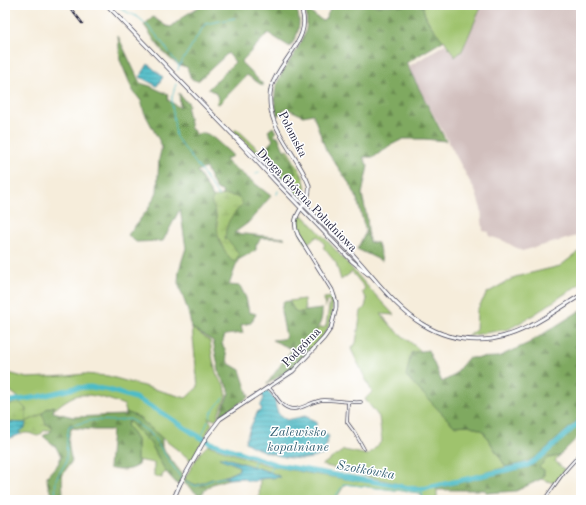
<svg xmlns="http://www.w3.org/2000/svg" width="586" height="505" font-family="'Old Standard TT',serif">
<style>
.industrial{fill:#d1bfbd}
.green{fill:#9fc36d;stroke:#607254}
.forest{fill:url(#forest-firs);stroke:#50664e;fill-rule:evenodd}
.wetland{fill:url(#wetland-marsh);stroke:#607254}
.water{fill:url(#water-rules);stroke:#386f81}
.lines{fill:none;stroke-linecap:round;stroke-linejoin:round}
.stream{stroke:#4ebcc7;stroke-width:1}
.river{stroke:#4ebcc7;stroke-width:5}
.street-casing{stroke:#424053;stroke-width:3.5}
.secondary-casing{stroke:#424053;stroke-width:4.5}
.street{stroke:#fff;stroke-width:2}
.secondary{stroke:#fff;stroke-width:3}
.rail-casing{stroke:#22223b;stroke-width:2.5}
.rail{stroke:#fff;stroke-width:1;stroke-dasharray:3;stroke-linecap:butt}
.labels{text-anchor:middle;stroke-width:3;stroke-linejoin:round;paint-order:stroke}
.street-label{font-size:12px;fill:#22223b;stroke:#fff}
.water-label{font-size:13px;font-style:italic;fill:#346073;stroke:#fff}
</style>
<defs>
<pattern id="forest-firs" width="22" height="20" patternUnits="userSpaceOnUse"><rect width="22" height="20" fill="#7fa960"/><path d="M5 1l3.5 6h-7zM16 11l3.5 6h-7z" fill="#688950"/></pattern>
<pattern id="wetland-marsh" width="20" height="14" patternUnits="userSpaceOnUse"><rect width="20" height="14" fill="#9fc36d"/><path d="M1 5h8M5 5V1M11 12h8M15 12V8" fill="none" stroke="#89a75f"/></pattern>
<pattern id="water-rules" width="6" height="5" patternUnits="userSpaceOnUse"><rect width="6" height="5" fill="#4ebcc7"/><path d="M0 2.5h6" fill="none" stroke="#4098a3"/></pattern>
</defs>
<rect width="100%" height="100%" fill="#fff"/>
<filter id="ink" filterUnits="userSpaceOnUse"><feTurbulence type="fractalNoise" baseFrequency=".025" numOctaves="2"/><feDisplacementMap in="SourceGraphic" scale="8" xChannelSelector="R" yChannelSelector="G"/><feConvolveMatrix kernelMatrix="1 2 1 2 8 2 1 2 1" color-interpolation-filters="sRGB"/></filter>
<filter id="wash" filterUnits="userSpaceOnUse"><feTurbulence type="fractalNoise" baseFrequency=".012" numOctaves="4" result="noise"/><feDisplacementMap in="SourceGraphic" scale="16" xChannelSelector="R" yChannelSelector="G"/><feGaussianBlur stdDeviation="0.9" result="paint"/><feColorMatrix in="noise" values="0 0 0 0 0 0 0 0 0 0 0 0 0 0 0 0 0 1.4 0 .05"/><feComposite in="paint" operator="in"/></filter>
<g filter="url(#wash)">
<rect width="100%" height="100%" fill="#f6eddb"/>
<polygon class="industrial" points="482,5 581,5 581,235 522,251 504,241 489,236 489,232 483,231 481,209 476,193 408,67 445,44 455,57 458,55 465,45"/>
<g class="green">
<path d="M423,5h59l-20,46 -7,6 -11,-17 -1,1c-8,-11 -20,-22 -20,-36z"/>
<path d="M237,129l27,26 6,4 2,-3 15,-7c6,12 25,35 16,47l-4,1 -3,-3 -62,-63z"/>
<path d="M303,215c32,32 60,68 91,100l-13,-1 12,14 28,23 -10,2 43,73 15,-1 14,6 23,36 -71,19 -12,1h-12l-89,-22 22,-15 24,5 14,-14 -3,-24 -14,-18 7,-7 -21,-43 5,-6 5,-32 4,-4 2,-8 -5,-7 3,-4 -13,-16 -11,8 -5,-17 -13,-16 2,-2 -7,-9 -12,8c-5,-9 -9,-17 -7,-27z"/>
<polygon points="581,250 581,283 535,314 509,329 467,336 476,330 477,310 487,293 515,277 560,266"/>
<path d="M332,297c3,27 -5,36 -23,54l-3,-9 14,-15 3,1 3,-2 4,-25h-3l-2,7 -1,-10z"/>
<polygon points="304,299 305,311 297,314 294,310 289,301"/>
<path d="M192,328l18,13c2,12 3,25 8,36 3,5 8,9 8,14 2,8 -7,17 -8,26l-3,3 -7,-2 4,6 -20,37 -30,-23 -24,-21 -12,-5 -2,-7c-13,-5 -29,-11 -44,-10 -8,0 -21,10 -27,16l1,-5 -8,3 -4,5 -16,9 -12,-23 5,-2 -14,-11v-15l22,6 40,-2 17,-2 24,2 78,22 12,-11z"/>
<polygon points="129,421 151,444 166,472 162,475 162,478 154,476 154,463 137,460 137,440 127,425"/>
<path d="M208,445l59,20 45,9 107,16 17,-2 1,2v10h-17l2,-4 -2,-3 -75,-9 -9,15 2,1h-79l1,-21 19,-3 -9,-4 -47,-15 16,9v4c-14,7 -28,10 -43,15l-11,-5v-2l15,-25z"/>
<polygon points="559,456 555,461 565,470 554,483 541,479 544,475 539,467 548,458"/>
</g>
<g class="forest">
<path d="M202,5h47l14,5 4,-5h27c9,13 5,31 -4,42l-22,-14 -27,29 22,22v2l-16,-11 -28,29 -2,-1 1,-5 -3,-6 -7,-3 27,-27 -7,-9 -30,28 -7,-2 -4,-12c-20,-3 -32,-27 -43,-42l9,-8 13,9 5,1 13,-11z"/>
<path d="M332,5h91c0,14 12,25 20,36l-37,22 40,78 -22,-2h-21l-14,7 -15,11h-11l5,9 -6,28 5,24 2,24 9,1 4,18 -25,-12 9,-17 -10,-36 -5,-10 -25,-36 -13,-36 -10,2 -17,-8 -9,8v-1c-2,-10 -3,-19 -1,-28 8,-27 36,-44 30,-76l1,-1 16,11 3,-3z"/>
<path d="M118,36l22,47 10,3 19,9 -1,5 12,8 -1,-15 5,7 4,2 1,3 -2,4 4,20 2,1 3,5c9,-5 13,0 20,5 6,6 12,10 17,16l-7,3 1,3 44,34 -23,27 -14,10 51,5h-24l-5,7v5l-18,10 -9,25 11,1 6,12 3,14 7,2 -5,9 -10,2 2,8 -18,2 -3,9 3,5 3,14 12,7 9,27 -28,18h-1l9,-22v-4l-9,-13 -7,-35 -21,-13 -5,-20 -9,-25 1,-13 7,-22 -6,-39 -17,32 -27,1 -8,-7 20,-26 9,-17 2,-33 3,-13 -18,-34 -3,-11 -8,-10 -13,-31zM206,168l10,21 6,2 1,5 -8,4 -18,-29z"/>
<polygon points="273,127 276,133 274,135 276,137 278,136 283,148 292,162 296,173 289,177 274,162 265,149 273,140 268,131"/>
<path d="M289,301l5,9 3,3 8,-2 17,-2c1,16 -6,21 -16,33l3,9 -19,19 -23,14 25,-35 -20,-9 11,-1 3,-2 -5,-26 2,-9z"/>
<polygon points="581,310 581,417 538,456 524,463 506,467 483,431 469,425 454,426 406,376 411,353 428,350 442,382 453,376 468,358 498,357 529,343"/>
<path d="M54,406l-1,6 20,5 53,-2v-3l12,5 24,21v10l21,27 -5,10 -12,-13 -15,-28 -22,-23 -2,4 10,15v20l2,1 -1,4c-8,6 -20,6 -29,3l3,-38h-17l-23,-2c-6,10 -3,22 0,33l-10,14 1,20 -3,3 -2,1c-9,-7 -11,-13 -11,-23l11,-12 3,-7 -5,-10 -13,-11 7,-4 3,-4 -7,-4 -4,-10 4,-5z"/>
<polygon points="581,423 581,434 559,456 548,458 539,467 544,470 544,475 541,479 516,491 487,493 485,490 437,490 436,488 528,467 544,456"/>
<path d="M225,477l4,2c-14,4 -19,4 -28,16l-5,-2 -13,-11 2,-4v2l11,5 16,-6z"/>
</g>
<g class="wetland">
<path d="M225,195c9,1 14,1 18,9 -12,13 -16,15 -18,34l9,9 5,8 -5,7 -5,-4 -9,-16 -2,-7 -2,-21 -5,-13 4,-4z"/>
<path d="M18,401l8,8v13l16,-8 4,10 7,4 -2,3 -1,-1h-5l-3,3 -4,3c-6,-1 -9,-5 -17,-2l-3,-2 7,-9 -20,-1v-15z"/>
</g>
<g class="water">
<polygon points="148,64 163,77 157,86 140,77"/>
<path d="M267,390l8,8c1,12 1,16 12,22l18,-4 12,6 -2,7 14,7 -6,19c-6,1 -13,4 -19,4 -18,0 -44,-7 -59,-17l5,-14 8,-17 2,1 2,-3 -2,-2 4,-9 -3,-4z"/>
<polygon points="5,422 26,423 25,428 19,432 21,434 5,440"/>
<polygon points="223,457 270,472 280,477 260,479 255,481 248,481 242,478 229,479 225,477 239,470 239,466 219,458"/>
</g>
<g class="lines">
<g class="stream">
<path d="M118,5c6,8 14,8 21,13 16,12 28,32 40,48"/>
<polyline points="178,70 179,66 205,24 235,18"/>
<polyline points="176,84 172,97 172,105 176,137 203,173 218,196"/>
<polyline points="263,158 270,162 288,182"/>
<polyline points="256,174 259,172"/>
<polyline points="277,194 278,191"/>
<polyline points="210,417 211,413 223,398"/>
<polyline points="201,438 208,421"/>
<polyline points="253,466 256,458"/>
<polyline points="270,472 274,464"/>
<polyline points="185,481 196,486 214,479 225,477"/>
<polyline points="422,489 423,500"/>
<polyline points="55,500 56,479 66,462 67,438 69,426 93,420 114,421 130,419 151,434 181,478"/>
<polyline points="333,500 344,484 377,488 423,493"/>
</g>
<polyline class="river" points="5,402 38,397 75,388 90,387 109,390 135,398 164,414 193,433 209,442 278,465 416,489 427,488 528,465 543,455 581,421"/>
</g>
</g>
<g filter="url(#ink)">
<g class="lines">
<g class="street-casing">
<g id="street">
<path d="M269,388c5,4 7,10 11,14 15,17 28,-2 44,-2 12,0 24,3 37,2"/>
<polyline points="348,403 347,422 355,433 364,449"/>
<polyline points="544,500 564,472 581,453"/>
</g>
</g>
<g class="secondary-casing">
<g id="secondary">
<path d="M107,5l125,129c21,16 38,36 56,55 23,23 46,45 68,69 21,23 40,50 66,66 21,13 46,18 70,15 33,-5 61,-27 89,-44"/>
<polyline points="235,138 275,181 352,261 368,274"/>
<path d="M173,500l7,-16 27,-48 13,-17 73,-48 31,-33 7,-10 5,-20v-6l-4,-12 -34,-55c-11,-23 14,-29 11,-50 -12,-33 -46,-59 -38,-97 7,-27 46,-52 28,-83"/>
</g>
</g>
<use href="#street" class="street"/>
<use href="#secondary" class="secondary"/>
<g class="rail-casing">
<polyline id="rail" points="68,5 82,23"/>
</g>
<use href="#rail" class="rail"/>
</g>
</g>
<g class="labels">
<g class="street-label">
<text transform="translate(293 134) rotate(63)" y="4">Połomska</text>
<text transform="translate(307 200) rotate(46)" y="4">Droga Główna Południowa</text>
<text transform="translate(301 347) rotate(-46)" y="4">Podgórna</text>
</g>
<g class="water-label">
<text x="298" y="436">Zalewisko<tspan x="298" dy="15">kopalniane</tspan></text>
<text transform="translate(366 469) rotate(10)" y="5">Szotkówka</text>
</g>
</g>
<rect width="586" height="505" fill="none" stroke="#fff" stroke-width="20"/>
</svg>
